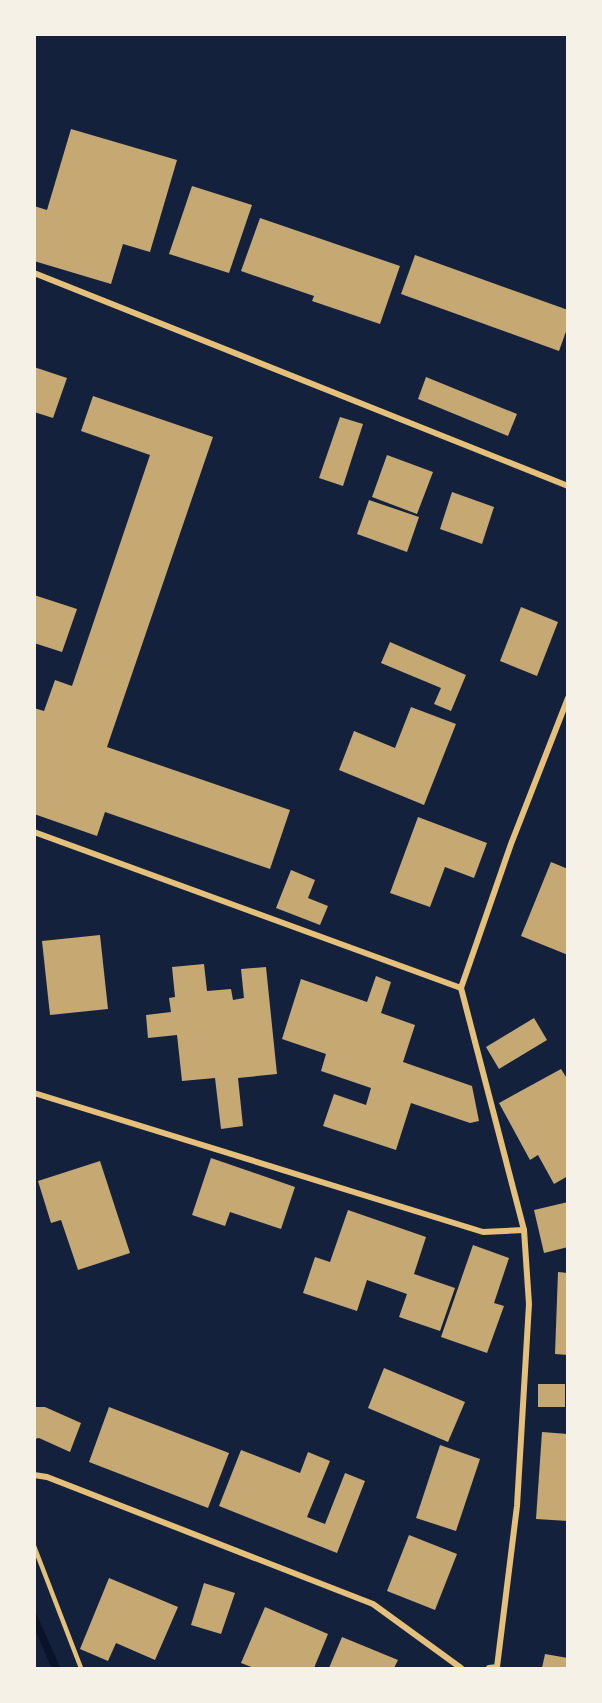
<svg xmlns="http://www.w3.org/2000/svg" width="602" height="1703" font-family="'Archivo Narrow',sans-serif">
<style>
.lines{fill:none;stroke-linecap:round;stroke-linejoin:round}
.stream{stroke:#0b132b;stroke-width:8}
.building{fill:#c6a872}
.service{stroke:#e5c07b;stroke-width:4.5}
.minor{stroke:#e5c07b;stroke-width:6}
</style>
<rect width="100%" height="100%" fill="#14213d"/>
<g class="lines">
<polyline class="stream" points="34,1618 56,1668"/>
</g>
<g class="building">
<polygon points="71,129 177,160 150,252 123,244 111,284 34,261 34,206 47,210"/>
<polygon points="192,186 252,205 229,273 169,254"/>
<polygon points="260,218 400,266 380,324 312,301 314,296 241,271"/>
<polygon points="415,255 568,310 568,326 559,351 401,294"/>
<polygon points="34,367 67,378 53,418 34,412"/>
<polygon points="426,377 517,414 508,436 418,399"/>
<polygon points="93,396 213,437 107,747 290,810 270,869 105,812 97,836 34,814 34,708 44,711 55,680 72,686 150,455 81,431"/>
<polygon points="340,417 363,424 343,486 319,478"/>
<polygon points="387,455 433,472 417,514 372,497"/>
<polygon points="452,492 494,507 482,544 440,529"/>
<polygon points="369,500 419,517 407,552 357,534"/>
<polygon points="34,595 77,609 62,652 34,643"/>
<polygon points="521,607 558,622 537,676 500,661"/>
<polygon points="390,642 466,675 451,711 434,704 441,688 381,663"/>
<polygon points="411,707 456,724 424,805 339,770 354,731 395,748"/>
<polygon points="418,817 487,843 474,878 445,867 430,907 390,893"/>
<polygon points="551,862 568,869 568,955 521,936"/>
<polygon points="291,870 315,880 308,898 328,906 320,925 276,908"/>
<polygon points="100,935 108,1009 50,1015 42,941"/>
<polygon points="204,964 207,991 231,989 233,1000 244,998 241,969 266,967 277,1074 238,1078 243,1126 221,1129 215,1078 182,1081 177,1035 148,1038 146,1015 171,1012 169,998 175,997 172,967"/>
<polygon points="376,976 391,982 381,1013 415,1025 403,1062 472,1086 479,1121 470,1123 411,1103 396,1150 323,1126 334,1094 366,1105 371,1088 321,1071 326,1054 282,1039 301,979 367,1002"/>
<polygon points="534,1018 547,1040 499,1069 486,1047"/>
<polygon points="561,1069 568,1080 568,1176 554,1184 538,1155 530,1160 499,1103"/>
<polygon points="211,1158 295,1187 281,1229 230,1212 225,1226 192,1215"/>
<polygon points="100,1161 130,1253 78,1270 61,1220 51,1223 38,1181"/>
<polygon points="568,1202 568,1247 544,1253 534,1210"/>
<polygon points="348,1210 426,1237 414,1274 455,1288 440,1331 399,1317 407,1294 367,1280 357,1311 303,1293 315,1257 330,1262"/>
<polygon points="473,1245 509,1258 494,1303 504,1306 487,1353 441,1337"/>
<polygon points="558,1272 568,1273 568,1355 555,1354"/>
<polygon points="384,1368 465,1402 448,1442 368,1408"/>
<rect x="538" y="1384" width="27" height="23"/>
<polygon points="34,1407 45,1407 81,1423 70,1452 39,1438 34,1439"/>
<polygon points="109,1407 229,1453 208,1508 89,1462"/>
<polygon points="542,1432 568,1434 568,1521 536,1519"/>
<polygon points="440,1445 480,1459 456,1531 416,1518"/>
<polygon points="241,1450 300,1473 308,1452 330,1461 307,1517 325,1524 345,1473 365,1481 337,1553 219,1506"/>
<polygon points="409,1535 457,1554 435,1610 387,1591"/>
<polygon points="109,1578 178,1607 155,1660 116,1643 108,1661 80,1649"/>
<polygon points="204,1583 235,1593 221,1634 191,1625"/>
<polygon points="265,1607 328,1634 314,1668 254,1668 241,1663"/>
<polygon points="342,1637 398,1660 394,1668 329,1668"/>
<polygon points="545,1654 568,1658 568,1668 542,1668"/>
</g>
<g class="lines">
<polyline class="service" points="34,1546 81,1668"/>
<g class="minor">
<polyline points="34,273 568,486"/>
<polyline points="34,832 461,988"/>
<polyline points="34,1093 483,1232 524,1230"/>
<polyline points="34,1475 47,1477 373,1604 461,1668"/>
<polyline points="489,1668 497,1667 517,1506 529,1304 524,1230 461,988 511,844 568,698"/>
</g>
</g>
<rect width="602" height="1703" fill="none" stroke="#f6f1e7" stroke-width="72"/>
</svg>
